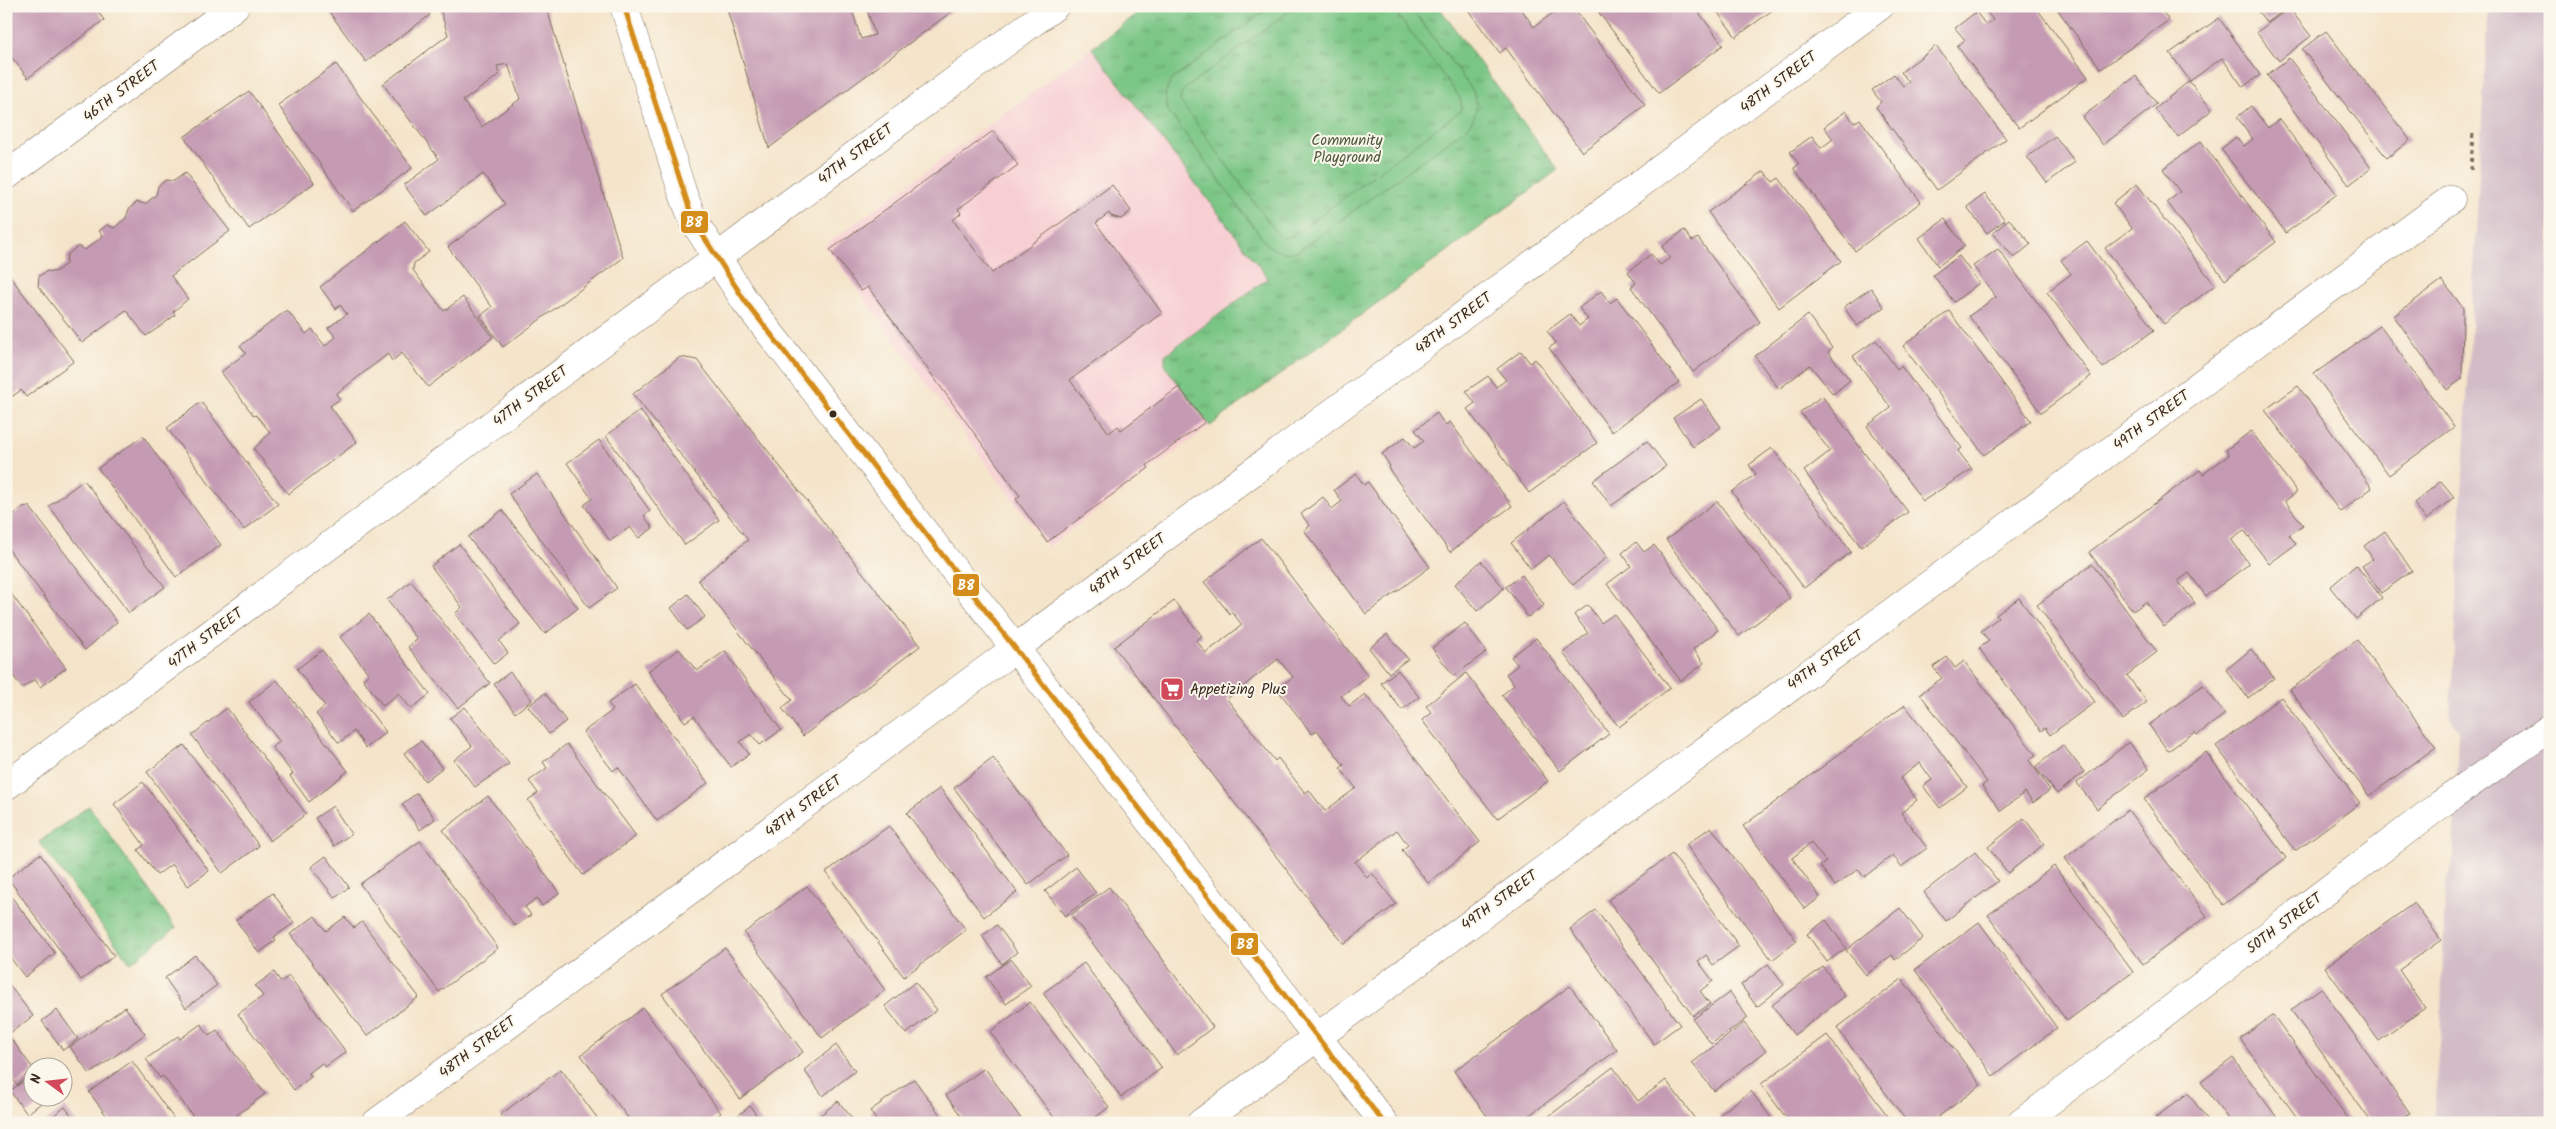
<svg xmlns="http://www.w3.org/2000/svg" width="2556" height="1129" font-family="Kalam,sans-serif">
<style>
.built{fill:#f7cfd3}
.industrial{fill:#d2bdc7}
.grass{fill:url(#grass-tufts);stroke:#5a7852}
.pitch{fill:#7ac685;stroke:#5a7852}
.building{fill:#c59bb3;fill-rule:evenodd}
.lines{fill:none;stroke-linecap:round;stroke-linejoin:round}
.minor-casing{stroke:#7c6b5a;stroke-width:29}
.tertiary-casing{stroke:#7c6b5a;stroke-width:29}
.path{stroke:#7c6b5a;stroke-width:3;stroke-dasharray:4 4;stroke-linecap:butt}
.minor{stroke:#fff;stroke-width:28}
.tertiary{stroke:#fff;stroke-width:28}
.bus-1-casing{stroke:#fbf7ec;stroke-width:9}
.bus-1{stroke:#d48d1b;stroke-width:5}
.bus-dot{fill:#3b2a1e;stroke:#fbf7ec;stroke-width:2}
.labels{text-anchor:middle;stroke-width:4;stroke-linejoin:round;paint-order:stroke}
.street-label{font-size:15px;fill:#3b2a1e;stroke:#fbf7ec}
.park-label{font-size:15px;fill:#4e593d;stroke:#fbf7ec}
.poi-label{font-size:15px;fill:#3b2a1e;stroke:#fbf7ec;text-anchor:start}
.line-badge{stroke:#fbf7ec;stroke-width:2}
.badge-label{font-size:14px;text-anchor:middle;font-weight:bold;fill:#fff}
</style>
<defs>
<pattern id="grass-tufts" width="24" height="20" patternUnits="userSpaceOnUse" patternTransform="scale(1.25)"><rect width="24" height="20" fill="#7ac685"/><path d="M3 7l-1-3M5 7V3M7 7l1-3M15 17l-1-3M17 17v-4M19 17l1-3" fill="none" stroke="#65a16c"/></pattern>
</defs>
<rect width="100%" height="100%" fill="#fbf7ec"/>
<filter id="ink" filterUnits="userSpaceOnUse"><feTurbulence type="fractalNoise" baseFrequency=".02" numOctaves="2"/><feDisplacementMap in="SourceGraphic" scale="10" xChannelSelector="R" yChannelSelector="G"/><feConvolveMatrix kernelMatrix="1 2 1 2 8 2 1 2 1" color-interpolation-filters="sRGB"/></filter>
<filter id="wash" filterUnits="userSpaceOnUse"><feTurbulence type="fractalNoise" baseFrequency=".0096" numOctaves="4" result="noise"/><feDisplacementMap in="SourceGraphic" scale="20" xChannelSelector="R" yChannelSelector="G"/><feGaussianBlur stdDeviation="1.12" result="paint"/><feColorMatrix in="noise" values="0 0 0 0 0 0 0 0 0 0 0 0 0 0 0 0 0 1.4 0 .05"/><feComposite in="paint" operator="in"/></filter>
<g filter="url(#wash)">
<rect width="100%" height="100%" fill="#f4e4c9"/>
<polygon class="built" points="1092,48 1268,278 1165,355 1165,366 1210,426 1048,547 825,246"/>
<polygon class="industrial" points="2488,6 2550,6 2550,1123 2433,1123 2440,1045 2445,886 2453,860 2458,731 2450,718"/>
<g class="grass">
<polygon points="1146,6 1438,6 1558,170 1210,426 1165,366 1165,355 1268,278 1092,48"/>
<polygon points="89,806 176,928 130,963 39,842"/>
</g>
<path class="pitch" d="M1271,6h25l-110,82 -4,4 -2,9 96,131 7,6 8,-1 169,-126 2,-4 -2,-9 -69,-92h19l63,85c6,15 4,23 -5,36l-170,124c-15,3 -23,1 -34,-10l-97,-132c-3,-11 -2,-20 5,-29z"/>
<g id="blocks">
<g class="building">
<polygon points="6,6 94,6 104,20 28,78 6,50"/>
<polygon points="330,6 424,6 430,15 366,62 327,9"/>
<path d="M439,6h107l77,252 -120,89 -23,-31 12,-9 -44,-60 57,-43 -22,-30 -56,42 -23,-31 35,-26 -56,-75 65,-49zM508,64l12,35 -38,28 -19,-26 36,-26 -2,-9z"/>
<polygon points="726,6 851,6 861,39 875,35 866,6 959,6 769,148"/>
<polygon points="1472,6 1519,6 1534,27 1562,6 1572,6 1645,105 1582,152 1506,48 1500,53 1468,10"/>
<polygon points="1594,6 1694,6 1723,45 1659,93"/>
<polygon points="1713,6 1778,6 1736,37"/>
<polygon points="1985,6 2035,6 2088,77 2019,128 1957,46 1965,40 1955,28 1976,12 1986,25 1993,20 1983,7"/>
<polygon points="2055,6 2158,6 2169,20 2101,69"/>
<polygon points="2254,6 2289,6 2267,23"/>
<polygon points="2289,8 2311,36 2279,61 2257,32"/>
<polygon points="2219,18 2260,75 2243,87 2222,58 2190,81 2170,53"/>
<polygon points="2326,31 2410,140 2387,158 2302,49"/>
<polygon points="1936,46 2006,139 1937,190 1876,107 1881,102 1872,90 1894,74 1903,86 1909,82 1901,72"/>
<polygon points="2289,58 2371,168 2349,185 2267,75"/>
<polygon points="336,64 412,168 353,211 278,105"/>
<polygon points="2136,76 2157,104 2103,145 2082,117"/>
<polygon points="2189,81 2212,110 2178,137 2155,109"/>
<polygon points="249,91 314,183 249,229 184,137"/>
<polygon points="2251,106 2268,128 2279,119 2337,194 2286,233 2221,149 2236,137 2244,146 2253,139 2237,117"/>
<polygon points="1846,111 1854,123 1860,119 1921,202 1855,251 1794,168 1799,164 1790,152 1812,136 1821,148 1833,139 1824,127"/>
<polygon points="993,131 1018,165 958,209 961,213 953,220 992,273 1112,185 1131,211 1121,219 1111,216 1109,213 1096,223 1162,313 1070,380 1109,433 1118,426 1121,430 1179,387 1205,422 1147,465 1149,468 1047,542 1016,499 1020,496 868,287 861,291 830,250"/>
<polygon points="2055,136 2075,162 2047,183 2027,157"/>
<polygon points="2201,141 2276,242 2225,280 2167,202 2180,192 2163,169"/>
<polygon points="1764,171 1773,182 1779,178 1841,261 1779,308 1708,212"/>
<polygon points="185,173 230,231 171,276 188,299 173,312 175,315 161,326 146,336 126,310 82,343 38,286 39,276 47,271 55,272 66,264 67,255 78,246 85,250 103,236 99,231 107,225 114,228 126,218 129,209 137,202 145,204 156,195 158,186 166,180 174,181"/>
<polygon points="2137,184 2215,285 2164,324 2105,248 2132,228 2113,203"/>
<polygon points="1985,194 2005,220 1987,233 1967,207"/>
<polygon points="1945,219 1965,246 1938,266 1919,238"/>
<polygon points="2009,219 2031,244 2014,258 1993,233"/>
<polygon points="405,221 429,252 414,263 413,270 444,311 463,297 493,337 428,387 402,353 392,361 388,354 336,394 340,399 330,406 357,442 288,494 254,449 270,432 256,415 254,416 221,372 246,353 240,346 287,310 306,334 312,329 325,346 336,337 328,328 347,314 340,305 336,309 320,287"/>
<polygon points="1684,230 1692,241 1698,238 1760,322 1693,372 1631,287 1636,283 1628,272 1651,254 1660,265 1670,258 1662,247"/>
<polygon points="2087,241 2154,330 2103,368 2047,292 2071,274 2061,260"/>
<polygon points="1998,249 2091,376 2041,413 1969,316 1996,297 1973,266"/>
<polygon points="1959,256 1979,283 1954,302 1933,275"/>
<polygon points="6,271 74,361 26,397 21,390 6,401"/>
<polygon points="2442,280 2463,308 2462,379 2447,390 2394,316"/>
<polygon points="1871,288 1884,307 1857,326 1844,307"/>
<polygon points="1601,291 1610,303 1617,298 1679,382 1612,432 1549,348 1556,343 1547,331 1570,314 1579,326 1588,319 1579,308"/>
<polygon points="1949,311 2031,421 1984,455 1903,346"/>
<polygon points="1808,315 1832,348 1828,352 1850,380 1833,394 1810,365 1779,389 1755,356"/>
<polygon points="2380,326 2454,427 2389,475 2314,374"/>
<polygon points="1876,340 1897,369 1901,366 1962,448 1958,451 1972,469 1923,501 1867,426 1891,408 1853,356"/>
<polygon points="1521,351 1530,363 1535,359 1597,443 1529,493 1467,409 1475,403 1466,391 1488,376 1496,387 1502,383 1506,380 1497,369"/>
<polygon points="680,357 697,360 920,646 803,736 782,708 792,700 698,580 748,540 633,394"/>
<polygon points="2298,386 2372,488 2340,512 2265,410"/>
<polygon points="1822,396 1908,512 1861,547 1804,471 1830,451 1800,412"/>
<polygon points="1701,399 1721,427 1693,447 1673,418"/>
<polygon points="201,402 278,504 244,530 167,428"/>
<polygon points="640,410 719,520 685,545 606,436"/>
<polygon points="1437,413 1445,425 1450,422 1512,506 1450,552 1388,468 1390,466 1382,454 1405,437 1414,448 1424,441 1415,430"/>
<polygon points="2251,431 2297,492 2285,501 2303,525 2289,535 2296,544 2269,564 2244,530 2231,539 2249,564 2206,596 2189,573 2178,581 2195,603 2164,627 2146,602 2133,611 2089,552 2200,470 2203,474 2229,455 2226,450"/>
<polygon points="143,436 221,545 176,577 98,468"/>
<polygon points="599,440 650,511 644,516 653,528 639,538 630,527 610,541 584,505 592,499 567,463"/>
<polygon points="1647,441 1666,466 1611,506 1593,481"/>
<polygon points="1772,448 1851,552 1804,588 1732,492 1756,474 1749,465"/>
<polygon points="537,474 617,588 589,608 509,494"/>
<polygon points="1356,474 1364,485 1368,482 1430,567 1366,614 1304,530 1310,526 1301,514 1323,497 1332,509 1342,501 1334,490"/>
<polygon points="84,480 165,587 129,613 49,506"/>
<polygon points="2441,481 2454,497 2426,520 2414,503"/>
<polygon points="1564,501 1607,557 1573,585 1549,555 1531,569 1511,543"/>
<polygon points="1717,501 1790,598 1739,636 1666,540"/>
<polygon points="29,506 117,622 85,650 6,546 6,525 10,522 8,519 23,507"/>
<polygon points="502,510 578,608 545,634 468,537"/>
<polygon points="2385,531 2412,571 2381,593 2362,566 2373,559 2364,546"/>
<path d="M1261,538l107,138 -27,20 8,10 16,-12 115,148 -52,41 -26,-33 6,-5 -11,-15 -42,32 12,16 5,-5 24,31 -52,40 -230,-297 60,-46 28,35 -6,4 10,13 36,-28 -10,-13 -2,2 -26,-32zM1278,659l15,18 -16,12 35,45 5,-4 27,35 -4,3 16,20 -31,23 -16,-21 -4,3 -27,-35 -3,3 -48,-62z"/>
<polygon points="1636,542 1644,552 1654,545 1718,630 1693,649 1704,663 1681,681 1607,584 1631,566 1622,553"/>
<polygon points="459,544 520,624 499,641 508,653 494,664 455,614 462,607 431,566"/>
<polygon points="1481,561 1504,588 1477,611 1455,584"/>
<polygon points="2092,564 2157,652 2127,675 2147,702 2123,720 2037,605"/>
<polygon points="2356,565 2382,598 2356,619 2330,587"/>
<polygon points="1522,575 1544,605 1528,617 1506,587"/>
<polygon points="411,581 490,683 458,708 408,647 417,639 387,600"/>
<polygon points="6,587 66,668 40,687 35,679 22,688 6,666"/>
<polygon points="688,594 705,617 687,630 671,608"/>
<polygon points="2019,598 2095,702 2050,735 2045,728 2041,731 1979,648 1989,641 1981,631 1998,618 1996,615"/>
<polygon points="1588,605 1601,623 1614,614 1670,688 1619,727 1563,653 1588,633 1574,615"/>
<polygon points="369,614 430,694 411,709 399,693 383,706 363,679 369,674 340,637"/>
<polygon points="1465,623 1486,652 1454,676 1432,648"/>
<polygon points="1387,634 1408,659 1389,673 1369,648"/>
<polygon points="1536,638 1609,734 1560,771 1502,695 1514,685 1506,674 1518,665 1511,657"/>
<polygon points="2357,640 2436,747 2369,796 2290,690"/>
<polygon points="679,649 697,671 725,651 781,730 760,745 751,734 740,742 749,754 731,767 694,716 685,722 648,671"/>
<polygon points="2251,649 2274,678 2248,698 2226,670"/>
<polygon points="322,650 386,732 366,748 354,731 339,743 316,714 325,706 297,669"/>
<polygon points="1947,657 1955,668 1964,661 2036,755 2029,760 2050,790 2033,803 2025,792 2001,811 1982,786 1987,782 1920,694 1942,678 1933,667"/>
<polygon points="1398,670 1419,697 1402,710 1381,683"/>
<polygon points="510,672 532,700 515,713 494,684"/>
<polygon points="1466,673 1548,781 1497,819 1422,720 1432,713 1426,706"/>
<polygon points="277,680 348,771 309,802 290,776 293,774 272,747 280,742 249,702"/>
<polygon points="635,684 708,783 657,821 618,767 613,771 583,732 613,710 608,703"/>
<polygon points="2203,685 2225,714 2197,735 2195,732 2168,751 2149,725"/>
<polygon points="545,693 566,721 549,734 528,706"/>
<polygon points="2281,697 2360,803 2295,851 2216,746"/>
<polygon points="1905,705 1967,787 1940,808 1923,786 1932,780 1920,763 1900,778 1917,800 1901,813 1927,848 1901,867 1893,855 1864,877 1858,869 1835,886 1820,866 1826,862 1811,843 1792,858 1820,897 1805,909 1743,826"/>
<polygon points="465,707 509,764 475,787 454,760 472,746 450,718"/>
<polygon points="227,708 306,814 270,841 192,735"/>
<polygon points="421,741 442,768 425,781 404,753"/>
<polygon points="2129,742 2149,769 2097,809 2077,783"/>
<polygon points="567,744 636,836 583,875 528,800 538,793 529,781 547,768 543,762"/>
<polygon points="184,745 259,846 222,873 147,772"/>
<polygon points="2063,745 2084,772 2057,794 2035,767"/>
<polygon points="2206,752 2286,858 2223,905 2144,799"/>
<polygon points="993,758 1067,855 1028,885 954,788"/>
<polygon points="143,782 209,871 188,886 172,864 157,875 138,850 144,845 114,804"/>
<polygon points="940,788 1017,892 984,917 907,813"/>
<polygon points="417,793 435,819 420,830 402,804"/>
<polygon points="488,796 559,893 542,906 537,898 525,907 531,915 515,926 443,830"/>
<polygon points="333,806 351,834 334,846 315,818"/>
<polygon points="2128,810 2207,916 2143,964 2065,858"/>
<polygon points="2024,818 2044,844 2008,873 1988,847"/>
<polygon points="889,826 966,930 904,977 826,872"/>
<polygon points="1711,827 1797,941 1772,960 1686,845"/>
<polygon points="420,841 498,948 439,992 360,884"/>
<polygon points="1975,852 1998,881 1946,921 1924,892"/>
<polygon points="40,854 114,956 81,980 8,878"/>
<polygon points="1672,854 1739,946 1713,965 1706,955 1698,961 1713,981 1700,991 1710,1004 1693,1016 1608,900"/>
<polygon points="326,856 349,887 335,898 311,867"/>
<polygon points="2054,866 2133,972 2067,1021 1988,915"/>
<polygon points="1076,867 1096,893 1065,916 1045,891"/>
<polygon points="807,886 885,990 822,1038 744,933"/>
<polygon points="1109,887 1213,1027 1177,1055 1071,915"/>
<polygon points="6,890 55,953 25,977 6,952"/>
<polygon points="273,893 294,923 274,937 276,940 259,953 236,920"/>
<polygon points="2414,903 2441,940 2399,970 2425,1008 2379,1041 2325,967"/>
<polygon points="1900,908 1923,938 1895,960 1892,955 1866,975 1846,950"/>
<polygon points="1596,910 1680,1025 1654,1044 1570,929"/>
<polygon points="315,916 326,931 345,917 354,928 362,922 419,997 367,1036 290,934"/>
<polygon points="1826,920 1846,948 1827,962 1807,934"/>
<polygon points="1979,922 2057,1028 1993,1076 1915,970"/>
<polygon points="997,925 1017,952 1002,964 982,936"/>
<polygon points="725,948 803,1052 740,1099 662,994"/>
<polygon points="195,955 217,985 186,1008 165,978"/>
<polygon points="1011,959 1031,986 1006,1004 986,977"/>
<polygon points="1084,963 1162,1068 1121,1097 1043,993"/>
<polygon points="1768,964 1784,985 1757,1007 1741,985"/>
<polygon points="1823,967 1845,996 1794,1035 1772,1005"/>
<polygon points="274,972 281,982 289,976 346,1052 325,1067 322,1063 309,1073 311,1077 294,1090 238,1014 263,996 255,986"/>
<polygon points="1902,979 1981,1085 1930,1123 1908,1123 1837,1028"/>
<polygon points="6,981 33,1016 6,1036"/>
<polygon points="915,982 937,1010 906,1034 885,1006"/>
<polygon points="1570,986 1617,1050 1519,1123 1492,1123 1454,1071"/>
<polygon points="2321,988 2410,1113 2396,1123 2372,1123 2291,1010"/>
<polygon points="1730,992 1748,1018 1711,1044 1693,1019"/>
<polygon points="1030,1002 1109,1107 1088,1123 1058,1123 990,1032"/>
<polygon points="125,1007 145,1034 90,1074 70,1047"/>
<polygon points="643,1008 721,1113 708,1123 632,1123 581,1055"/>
<polygon points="57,1010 78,1039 63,1050 42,1021"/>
<polygon points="2273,1015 2350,1121 2301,1123 2240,1039"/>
<polygon points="1744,1023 1766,1051 1714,1091 1692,1063"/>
<polygon points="201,1024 209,1035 217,1030 265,1094 237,1115 242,1123 198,1123 163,1076 160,1078 146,1059 178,1036 180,1039"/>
<polygon points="1827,1035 1893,1123 1790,1123 1761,1084"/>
<polygon points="11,1039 32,1067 32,1072 17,1085 6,1071 6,1042"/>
<polygon points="836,1045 855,1071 823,1096 804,1070"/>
<polygon points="2233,1058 2281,1123 2231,1123 2201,1082"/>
<polygon points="132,1061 177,1123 112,1123 89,1092"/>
<polygon points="1613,1067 1638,1101 1666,1080 1698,1123 1620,1123 1617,1118 1611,1123 1540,1123"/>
<polygon points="985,1068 989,1074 1024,1123 966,1123 946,1095"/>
<polygon points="561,1069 601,1123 506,1123 500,1115"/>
<polygon points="32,1075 32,1096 50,1096 27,1114 10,1091"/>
<polygon points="914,1079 946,1123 878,1123 870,1111"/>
<polygon points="1751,1091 1775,1123 1724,1123 1719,1115"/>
<polygon points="2188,1093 2210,1123 2160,1123 2156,1117"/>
<polygon points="838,1101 856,1123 823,1123 818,1117"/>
<polygon points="750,1106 762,1123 739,1123 735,1118"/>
<polygon points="65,1107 77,1123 44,1123"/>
</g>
</g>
</g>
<g filter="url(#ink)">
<use href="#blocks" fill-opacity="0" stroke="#7c6b5a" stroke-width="1"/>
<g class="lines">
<g class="minor-casing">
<g id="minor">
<polyline points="6,176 235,6"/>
<polyline points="6,786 1055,6"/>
<polyline points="376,1123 1880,6"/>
<polyline points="1201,1123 2451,199"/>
<polyline points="2021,1123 2441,804 2550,728"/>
</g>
</g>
<g class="tertiary-casing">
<polyline id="tertiary" points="624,6 682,191 693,220 745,301 1384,1123"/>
</g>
<polyline class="path" points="2471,170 2473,131"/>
<use href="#minor" class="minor"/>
<use href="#tertiary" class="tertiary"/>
<g class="bus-1-casing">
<polyline id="bus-1" points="624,6 693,220 745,301 1384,1123"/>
</g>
<use href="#bus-1" class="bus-1"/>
</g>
</g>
<defs>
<g id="supermarket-square" transform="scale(1.25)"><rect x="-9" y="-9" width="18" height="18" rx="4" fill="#d1495b" stroke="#fbf7ec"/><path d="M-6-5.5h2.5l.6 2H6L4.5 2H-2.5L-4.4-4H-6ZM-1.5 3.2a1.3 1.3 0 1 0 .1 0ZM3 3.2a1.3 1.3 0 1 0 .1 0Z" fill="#fff"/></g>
</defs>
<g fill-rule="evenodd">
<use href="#supermarket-square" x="1172" y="689"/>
</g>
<circle class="bus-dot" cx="833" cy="414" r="4.5"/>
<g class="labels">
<g class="street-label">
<text transform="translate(1778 82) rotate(-37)" y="5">48TH STREET</text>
<text transform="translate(121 91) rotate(-37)" y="5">46TH STREET</text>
<text transform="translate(855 154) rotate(-37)" y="5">47TH STREET</text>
<text transform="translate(1453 323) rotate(-37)" y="5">48TH STREET</text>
<text transform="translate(530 396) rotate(-37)" y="5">47TH STREET</text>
<text transform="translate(2151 420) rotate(-36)" y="5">49TH STREET</text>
<text transform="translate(1127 564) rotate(-37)" y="5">48TH STREET</text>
<text transform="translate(205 638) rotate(-37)" y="5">47TH STREET</text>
<text transform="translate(1825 660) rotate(-36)" y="5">49TH STREET</text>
<text transform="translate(803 806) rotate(-37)" y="5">48TH STREET</text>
<text transform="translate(1499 900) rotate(-36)" y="5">49TH STREET</text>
<text transform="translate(2284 923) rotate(-37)" y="5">50TH STREET</text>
<text transform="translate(477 1047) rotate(-37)" y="5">48TH STREET</text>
</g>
<g class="park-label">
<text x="1347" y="145">Community<tspan x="1347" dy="17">Playground</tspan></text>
</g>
<g class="poi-label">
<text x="1190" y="694">Appetizing Plus</text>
</g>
</g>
<g class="line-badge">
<rect x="680" y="210" width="29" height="24" rx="5" fill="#d48d1b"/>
<rect x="952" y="573" width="28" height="24" rx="5" fill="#d48d1b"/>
<rect x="1230" y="932" width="29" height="24" rx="5" fill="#d48d1b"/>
</g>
<g class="badge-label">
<text x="694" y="227">B8</text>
<text x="966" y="590">B8</text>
<text x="1245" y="949">B8</text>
</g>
<rect width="2556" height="1129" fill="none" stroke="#fbf7ec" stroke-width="25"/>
<g transform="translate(48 1082) rotate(285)"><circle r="24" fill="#fbf7ec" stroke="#aea59a"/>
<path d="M0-4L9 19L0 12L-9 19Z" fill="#d1495b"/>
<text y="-8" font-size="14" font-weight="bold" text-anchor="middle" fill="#3b2a1e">N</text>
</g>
</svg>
